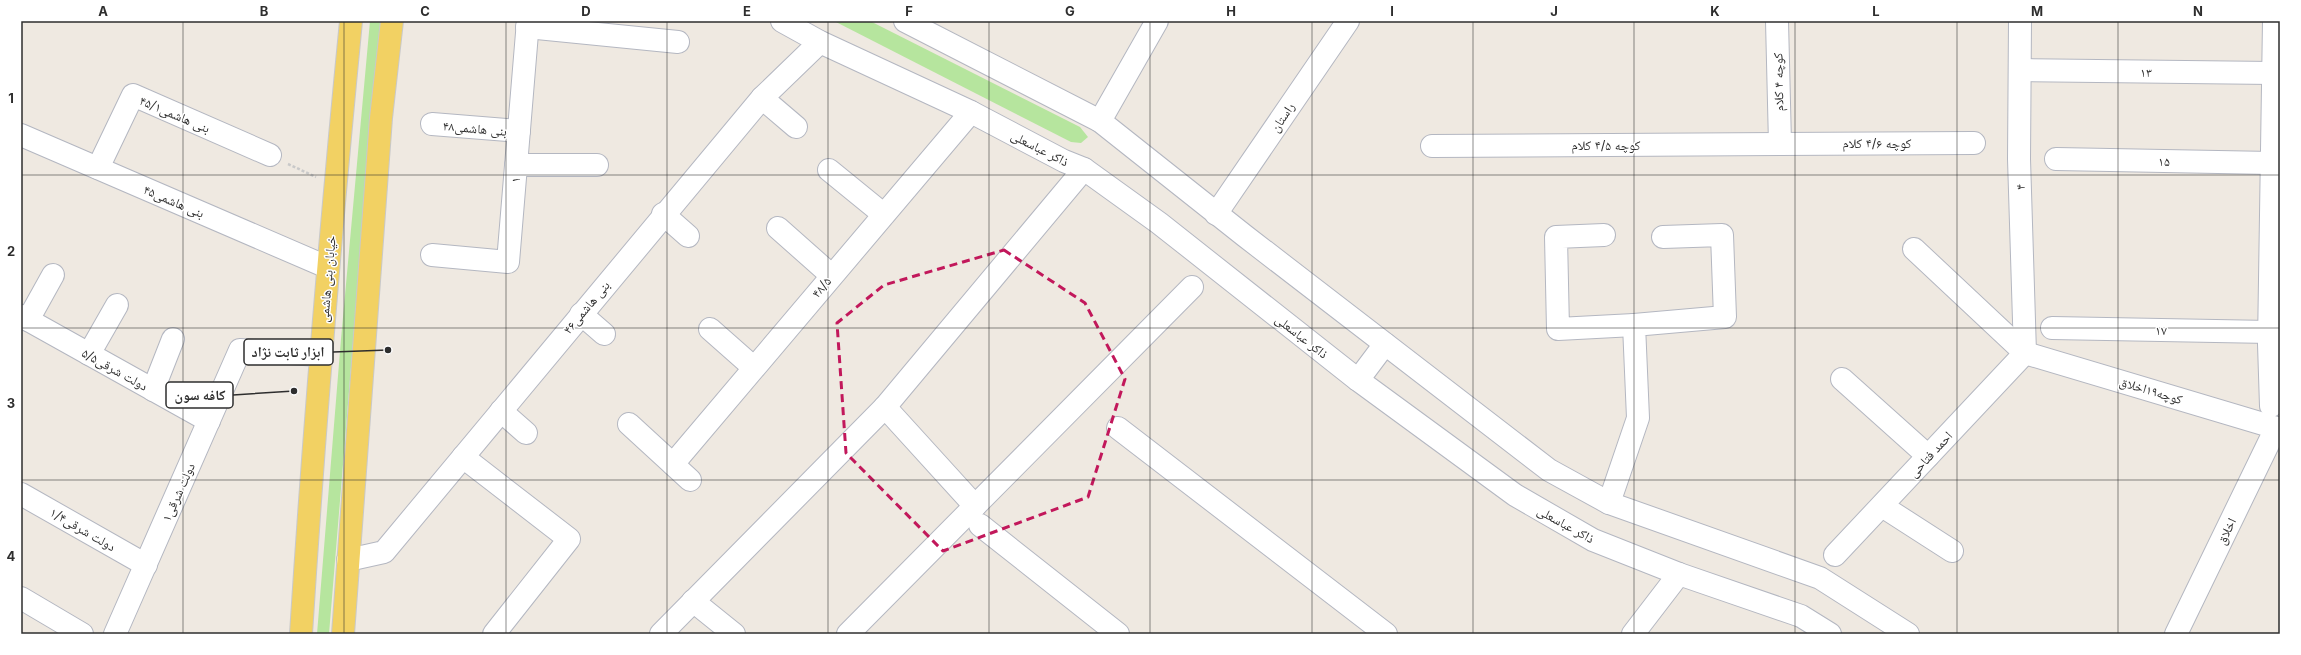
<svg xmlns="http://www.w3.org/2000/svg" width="2301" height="655" font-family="Inter,'Noto Naskh Arabic',sans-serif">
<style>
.green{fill:#b6e59e}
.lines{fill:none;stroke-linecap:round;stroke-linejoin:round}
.minor-casing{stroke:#b4b7c1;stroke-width:24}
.major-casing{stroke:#c9c9c9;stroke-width:24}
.path{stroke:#c9c9c9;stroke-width:2.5;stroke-dasharray:3 2;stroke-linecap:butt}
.minor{stroke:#fff;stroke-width:22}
.major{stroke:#f2d163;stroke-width:22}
.marked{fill:none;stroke:#c2185b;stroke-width:3;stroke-dasharray:8 5;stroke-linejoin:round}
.grid{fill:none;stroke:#2e2e2e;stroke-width:1;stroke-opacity:0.55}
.labels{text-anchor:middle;stroke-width:3;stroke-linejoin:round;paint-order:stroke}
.street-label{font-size:13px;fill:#2e2e2e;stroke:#fff}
.leader{fill:none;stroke:#2e2e2e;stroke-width:1.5}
.callout-dot{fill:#2e2e2e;stroke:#fff;stroke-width:1.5}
.callout{fill:#fff;stroke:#2e2e2e;stroke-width:1.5}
.callout-label{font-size:14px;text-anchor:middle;font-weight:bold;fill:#2e2e2e}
.neatline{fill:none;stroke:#2e2e2e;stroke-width:1.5}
.grid-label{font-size:13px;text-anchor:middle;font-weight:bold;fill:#2e2e2e}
</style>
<rect width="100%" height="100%" fill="#efe9e1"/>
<g class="green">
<polygon points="370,21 384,21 363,222 329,634 317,634 341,339"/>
<polygon points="834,21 870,21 1080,127 1088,137 1081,143 1071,142"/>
</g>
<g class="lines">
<g class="minor-casing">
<g id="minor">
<polyline points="782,21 820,42 971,112 1064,161 1084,169 1159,223 1358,380 1515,495 1593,540 1679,574 1801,616 1830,634"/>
<polyline points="905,21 1100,121 1245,236 1549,470 1609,503 1820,578 1908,634"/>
<polyline points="1777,21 1780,144"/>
<polyline points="2020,21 2019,159 2025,353"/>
<polyline points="527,27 678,42"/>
<polyline points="2020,70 2273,73"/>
<polyline points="762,98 796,127"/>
<polyline points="1100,121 1157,21"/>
<polyline points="432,124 519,131"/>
<polyline points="21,135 327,267"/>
<polyline points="1432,146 1974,143"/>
<polyline points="2056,159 2272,163"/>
<polyline points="516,165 597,165"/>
<polyline points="98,168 133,95 270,155"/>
<polyline points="829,170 883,214"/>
<polyline points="663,214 688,236"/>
<polyline points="1216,214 1348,21"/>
<polyline points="778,228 831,275"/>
<polyline points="1604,235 1556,237 1558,329 1634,325"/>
<polyline points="1914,249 2025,353 2280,429"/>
<polyline points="432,255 508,262 528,21"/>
<polyline points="581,314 604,334"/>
<polyline points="21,316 209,421"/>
<polyline points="28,320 53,275"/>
<polyline points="2052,328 2270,332"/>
<polyline points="710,329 753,367"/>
<polyline points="89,354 117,305"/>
<polyline points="1842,379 1928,456"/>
<polyline points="1358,380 1385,344"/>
<polyline points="153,390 173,339"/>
<polyline points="2271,406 2269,344 2274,21"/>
<polyline points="885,407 975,506"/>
<polyline points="501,411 526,433"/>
<polyline points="629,424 690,480"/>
<polyline points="1118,428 1386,634"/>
<polyline points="463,457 569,539 494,634"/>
<polyline points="673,464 971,112"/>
<polyline points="21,494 146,565"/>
<polyline points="1609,503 1638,418 1634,325 1725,317 1722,235 1663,237"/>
<polyline points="1882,506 1952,551"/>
<polyline points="980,525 1118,634"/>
<polyline points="1835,555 2025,353"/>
<polyline points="348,560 384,552 762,98 820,42"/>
<polyline points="21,598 82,634"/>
<polyline points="693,601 734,634"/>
<polyline points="115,634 240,350 320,355"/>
<polyline points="661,634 885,407 1084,169"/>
<polyline points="848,634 1192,287"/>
<polyline points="1633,634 1679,574"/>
<polyline points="2176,634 2276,428"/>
</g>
</g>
<g class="major-casing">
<g id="major">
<path d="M301,634c13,-205 30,-409 50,-613"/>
<polyline points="343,634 381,118 392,21"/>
</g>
</g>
<polyline class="path" points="288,164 316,177"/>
<use href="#minor" class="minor"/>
<use href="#major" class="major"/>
</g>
<path class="marked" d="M1004,250l81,53 40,76 -37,118 -145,54 -97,-98 -9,-130 47,-38z"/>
<path class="grid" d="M183,21v613M344,21v613M506,21v613M667,21v613M828,21v613M989,21v613M1150,21v613M1312,21v613M1473,21v613M1634,21v613M1795,21v613M1957,21v613M2118,21v613M21,175h2259M21,328h2259M21,480h2259"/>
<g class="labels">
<g class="street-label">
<text transform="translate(2146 72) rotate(1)" y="5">۱۳</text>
<text transform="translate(1778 82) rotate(-91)" y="5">کوچه ۴ کلام</text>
<text transform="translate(175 114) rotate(23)" y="5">۴۵/۱بنی هاشمی</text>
<text transform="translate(1282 117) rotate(-56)" y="5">راستان</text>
<text transform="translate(475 128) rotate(5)" y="5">۴۸بنی هاشمی</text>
<text x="1877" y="148">کوچه ۴/۶ کلام</text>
<text x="1606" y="150">کوچه ۴/۵ کلام</text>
<text transform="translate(1040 148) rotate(27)" y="5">ذاکر عباسعلی</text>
<text transform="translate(2164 161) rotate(1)" y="5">۱۵</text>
<text transform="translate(515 180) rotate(-85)" y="5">۱</text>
<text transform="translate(2020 187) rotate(-92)" y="5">۴</text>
<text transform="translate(174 201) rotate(23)" y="5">بنی هاشمی۴۵</text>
<text transform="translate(327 279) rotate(-85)" y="5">خیابان بنی هاشمی</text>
<text transform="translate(821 287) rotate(-50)" y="5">۴۸/۵</text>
<text transform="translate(586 307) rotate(-50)" y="5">بنی هاشمی۴۶</text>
<text transform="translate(2161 330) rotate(1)" y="5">۱۷</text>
<text transform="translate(1302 336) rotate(38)" y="5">ذاکر عباسعلی</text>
<text transform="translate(115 369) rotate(29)" y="5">۵/۵دولت شرقی</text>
<text transform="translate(2151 390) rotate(17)" y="5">کوچه۱۹اخلاق</text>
<text transform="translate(1930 454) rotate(-47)" y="5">احمد فتاحی</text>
<text transform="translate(178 492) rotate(-66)" y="5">۱دولت شرقی</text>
<text transform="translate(1566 524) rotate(29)" y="5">ذاکر عباسعلی</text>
<text transform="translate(83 529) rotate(30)" y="5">۱/۴دولت شرقی</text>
<text transform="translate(2226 531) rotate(-64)" y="5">اخلاق</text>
</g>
</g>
<path class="leader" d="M388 350L333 352M294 391L233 395"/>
<g class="callout-dot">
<circle cx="388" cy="350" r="4"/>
<circle cx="294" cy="391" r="4"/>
</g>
<g class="callout">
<rect x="244" y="339" width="89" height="26" rx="4"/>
<rect x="166" y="382" width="67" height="26" rx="4"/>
</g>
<g class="callout-label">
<text x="288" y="357">ابزار ثابت نژاد</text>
<text x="200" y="400">کافه سون</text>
</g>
<rect width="2301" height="655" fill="none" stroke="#ffffff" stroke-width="44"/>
<rect x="22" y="22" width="2257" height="611" class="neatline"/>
<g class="grid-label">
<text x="103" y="16">A</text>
<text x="264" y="16">B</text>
<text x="425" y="16">C</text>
<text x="586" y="16">D</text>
<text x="747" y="16">E</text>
<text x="909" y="16">F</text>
<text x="1070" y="16">G</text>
<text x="1231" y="16">H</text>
<text x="1392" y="16">I</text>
<text x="1554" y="16">J</text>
<text x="1715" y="16">K</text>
<text x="1876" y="16">L</text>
<text x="2037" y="16">M</text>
<text x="2198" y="16">N</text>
<text x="11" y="103">1</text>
<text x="11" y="256">2</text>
<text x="11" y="408">3</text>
<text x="11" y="561">4</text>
</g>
</svg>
